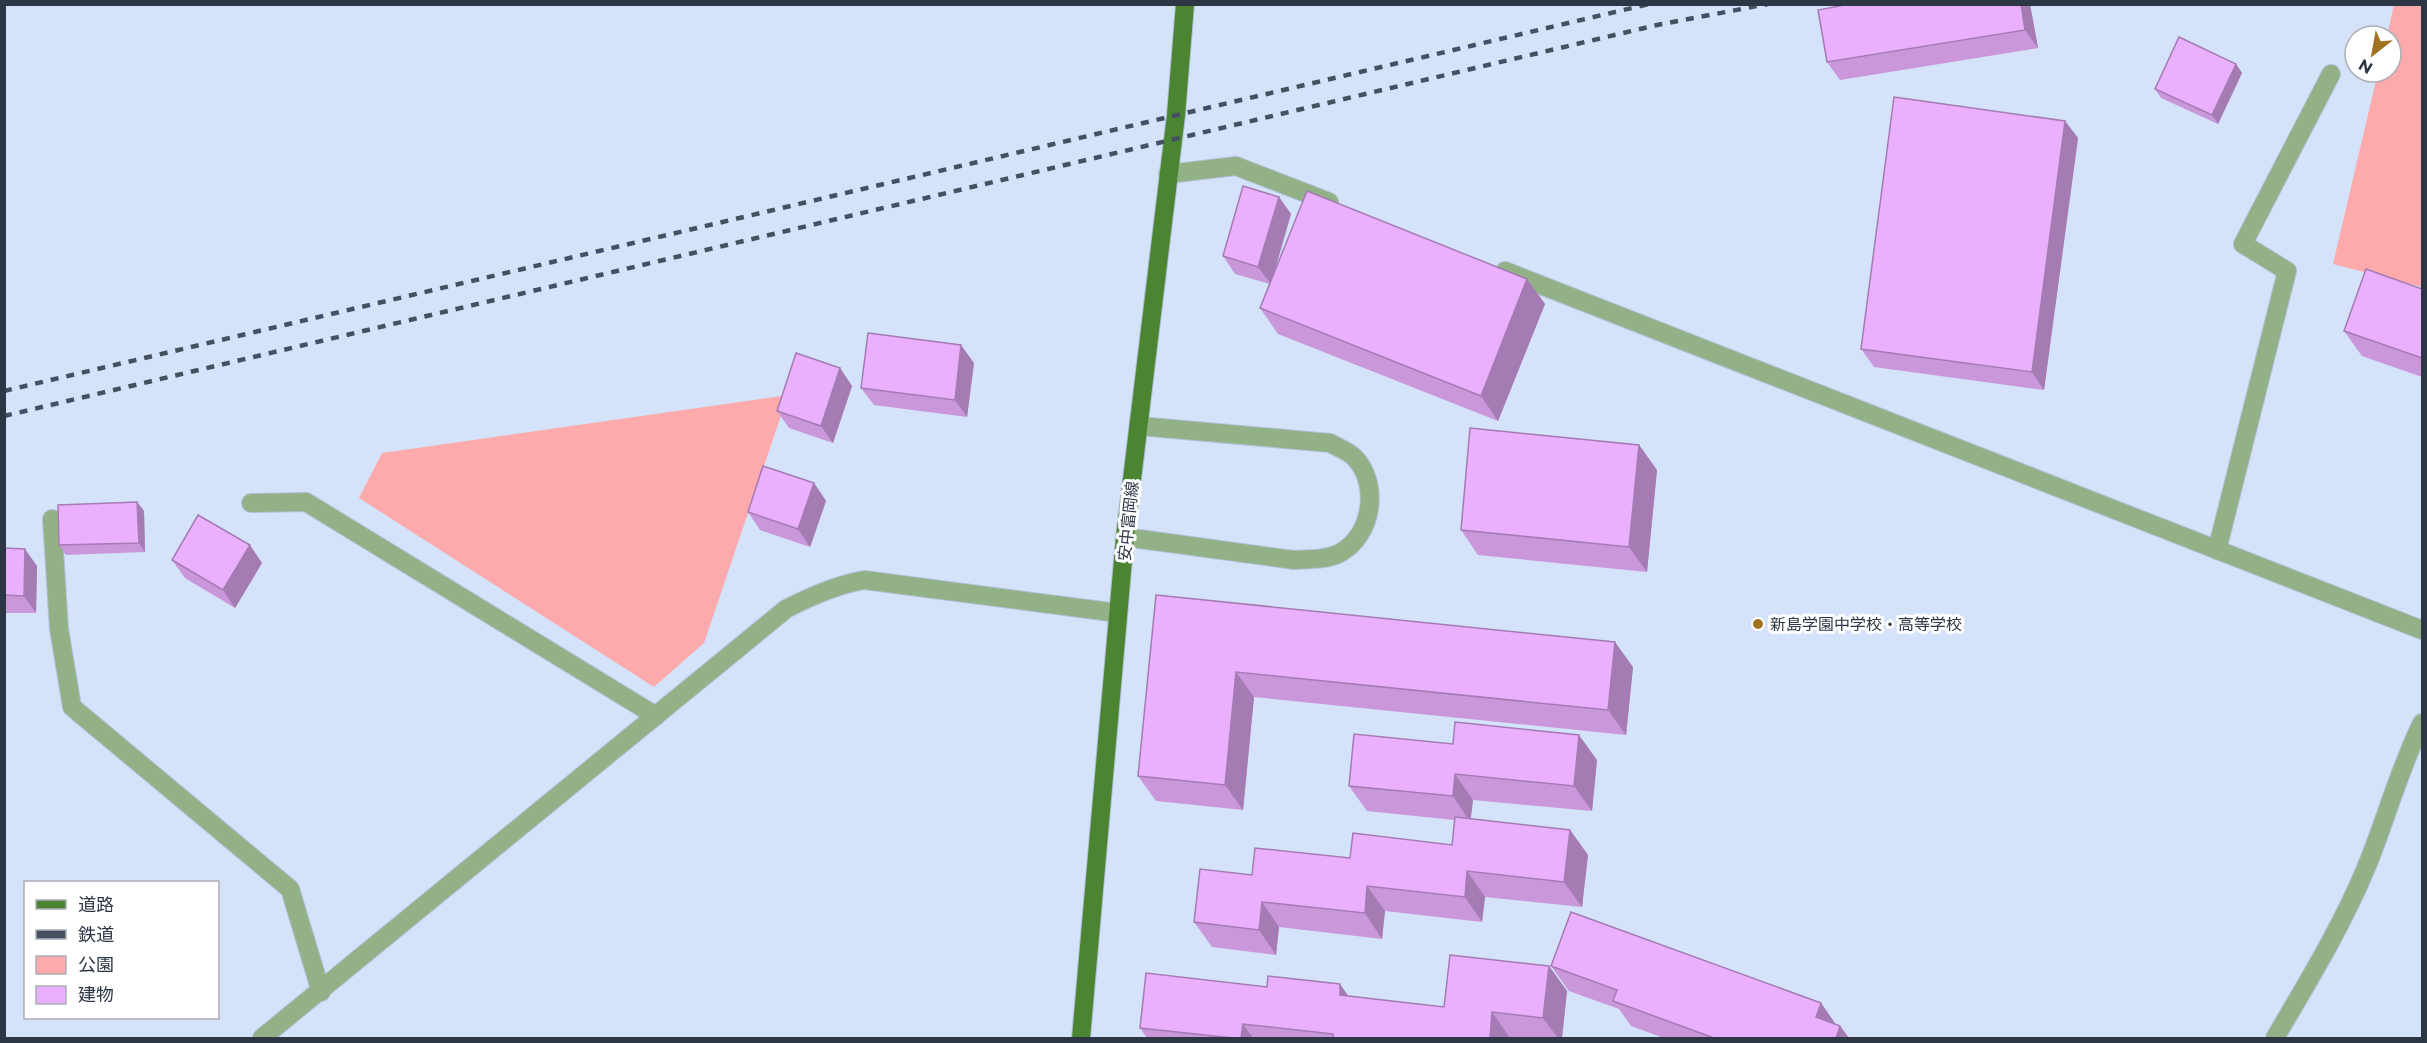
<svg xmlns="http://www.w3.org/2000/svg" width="2427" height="1043" font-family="Montserrat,'Noto Sans JP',sans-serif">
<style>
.green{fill:#fdaaac}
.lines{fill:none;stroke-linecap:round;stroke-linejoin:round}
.minor-casing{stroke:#b2c0d6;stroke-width:20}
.major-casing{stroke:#b2c0d6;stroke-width:20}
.minor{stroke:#92b186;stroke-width:18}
.major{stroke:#4b8532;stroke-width:18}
.rail{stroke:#455060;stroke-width:4.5;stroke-dasharray:8 8;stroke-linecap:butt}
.wall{fill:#c997da}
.shaded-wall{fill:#a47bb2}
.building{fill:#eab0fe;stroke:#a47bb2;stroke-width:1.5}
.poi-dot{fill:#a07324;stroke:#fff;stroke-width:2}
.labels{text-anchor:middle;stroke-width:6;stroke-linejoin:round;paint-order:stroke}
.street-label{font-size:16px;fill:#2c3645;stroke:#fff}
.poi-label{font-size:16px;fill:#2c3645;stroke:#fff;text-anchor:start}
</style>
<rect width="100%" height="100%" fill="#d4e3fa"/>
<g class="green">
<polygon points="2394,5 2422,5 2422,287 2333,264 2378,72 2391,72 2391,36 2387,36"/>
<polygon points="788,395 704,643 654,687 359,498 382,453"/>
</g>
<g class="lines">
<g class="minor-casing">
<g id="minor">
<polyline points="1168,174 1236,166 1329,202"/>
<polyline points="1505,271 2422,630"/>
<polyline points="251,503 306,502 656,716"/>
<polyline points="52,519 59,629 72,707 290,889 321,992"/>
<path d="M1125,537l169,23c15,-1 33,0 46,-7 33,-18 40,-70 14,-96 -6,-6 -17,-10 -24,-14l-191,-17"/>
<polyline points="2217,550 2287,271 2243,244 2331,74"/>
<path d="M262,1038l524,-429c25,-13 50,-24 78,-29l254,33"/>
<path d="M2275,1038c32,-55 66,-110 91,-170 20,-48 33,-99 56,-145"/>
</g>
</g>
<g class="major-casing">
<polyline id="major" points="1081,1038 1125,537 1176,115 1185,4"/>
</g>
<use href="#minor" class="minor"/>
<use href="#major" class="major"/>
<g class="rail">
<polyline points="4,391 1649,4"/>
<polyline points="4,416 1657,25 1768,4"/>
</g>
</g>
<g class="wall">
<polygon points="2030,4 2038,48 1840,80 1827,62"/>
<polygon points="2236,64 2242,73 2218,124 2161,98 2155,89"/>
<polygon points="2065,121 2078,138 2044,390 1874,367 1861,349"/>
<polygon points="1279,197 1291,214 1272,278 1527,279 1545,304 1498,421 1278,334 1260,308 1270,284 1235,274 1223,256"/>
<polygon points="2422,289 2422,377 2362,356 2344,331"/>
<polygon points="974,363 967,417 874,405 861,388"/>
<polygon points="840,368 852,386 833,443 789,428 777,411"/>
<polygon points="1639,445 1657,470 1647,572 1478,555 1461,530"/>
<polygon points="814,483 826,501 810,547 760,530 748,512"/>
<polygon points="137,502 144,511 145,552 66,555 59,545"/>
<polygon points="4,548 37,566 36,613 4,613"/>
<polygon points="172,560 262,563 235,608 185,578"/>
<polygon points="1156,595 1633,667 1626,735 1254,697 1243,810 1156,801 1138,776"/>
<polygon points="1354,734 1597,760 1592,811 1473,800 1471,819 1570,830 1588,855 1582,907 1485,897 1482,922 1385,911 1382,939 1279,927 1276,955 1212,947 1194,922 1252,875 1350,858 1452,845 1454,820 1367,811 1349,786"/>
<polygon points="1549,966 1567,991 1562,1038 1147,1038 1140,1028 1349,996 1444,1007"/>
<polygon points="1551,966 1821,1003 1836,1025 1840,1026 1849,1038 1664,1038 1631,1026 1619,1009 1569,991"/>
</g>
<g class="shaded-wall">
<polygon points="2021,4 2030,4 2038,48 2025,30"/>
<polygon points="2236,64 2242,73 2218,124 2212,115"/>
<polygon points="2065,121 2078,138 2044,390 2032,372"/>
<polygon points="1279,197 1291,214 1271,284 1258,267"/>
<polygon points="1527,279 1545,304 1498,421 1481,396"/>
<polygon points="961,345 974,363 967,417 955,400"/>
<polygon points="840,368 852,386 833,443 821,426"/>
<polygon points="1639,445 1657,470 1647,572 1629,547"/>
<polygon points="814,483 826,501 810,547 798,529"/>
<polygon points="137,502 144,511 145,552 139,543"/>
<polygon points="250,545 262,563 235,608 223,590"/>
<polygon points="25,549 37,566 36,613 24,596"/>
<polygon points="1615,642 1633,667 1626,735 1608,710"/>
<polygon points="1236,672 1254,697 1243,810 1225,785"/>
<polygon points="1579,735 1597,760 1592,811 1574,786"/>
<polygon points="1455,774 1473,800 1470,822 1453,796"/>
<polygon points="1570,830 1588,855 1582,907 1564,882"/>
<polygon points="1467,871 1485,897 1482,922 1465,897"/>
<polygon points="1367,886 1385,911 1382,939 1365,913"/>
<polygon points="1262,902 1279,927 1276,955 1259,930"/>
<polygon points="1549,966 1567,991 1562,1038 1558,1038 1543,1018"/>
<polygon points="1340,984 1358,1010 1340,995"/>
<polygon points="1821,1003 1839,1029 1816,1017"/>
<polygon points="1492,1012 1510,1038 1490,1038"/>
<polygon points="1243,1024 1253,1038 1241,1038"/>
<polygon points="1840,1026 1849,1038 1836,1038"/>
</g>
<g class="building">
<polygon points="1850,4 2021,4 2025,30 1827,62 1818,10"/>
<polygon points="2179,37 2236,64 2212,115 2155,89"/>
<polygon points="1894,97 2065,121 2032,372 1861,349"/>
<polygon points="1243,186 1279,197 1258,267 1223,256"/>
<polygon points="1307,191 1527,279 1481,396 1260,308"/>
<polygon points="2366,269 2422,289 2422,358 2344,331"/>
<polygon points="868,333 961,345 955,400 861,388"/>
<polygon points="796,353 840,368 821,426 777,411"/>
<polygon points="1470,428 1639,445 1629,547 1461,530"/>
<polygon points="763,466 814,483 798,529 748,512"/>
<polygon points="137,502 139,543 59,545 58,505"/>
<polygon points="198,515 250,545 223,590 172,560"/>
<polygon points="4,548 25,549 24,596 4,595"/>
<polygon points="1156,595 1615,642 1608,710 1236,672 1225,785 1138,776"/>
<polygon points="1455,722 1579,735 1574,786 1455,774 1453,796 1349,786 1354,734 1453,744"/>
<polygon points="1455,817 1570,830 1564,882 1467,871 1465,897 1367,886 1365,913 1262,902 1259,930 1194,922 1200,869 1252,875 1255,848 1350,858 1353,833 1452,845"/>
<polygon points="1571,912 1821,1003 1816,1017 1840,1026 1836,1038 1714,1038 1613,1001 1617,990 1551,966"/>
<polygon points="1450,955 1549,966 1543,1018 1492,1012 1490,1038 1333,1038 1333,1034 1243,1024 1241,1038 1233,1038 1140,1028 1146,973 1267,987 1268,976 1340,984 1340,995 1444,1007"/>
</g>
<circle class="poi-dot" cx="1758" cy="624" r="6"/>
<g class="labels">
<g class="street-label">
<text transform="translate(1128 521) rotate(-84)" y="6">安中富岡線</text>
</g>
<g class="poi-label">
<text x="1770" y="630">新島学園中学校・高等学校</text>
</g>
</g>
<rect width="2427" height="1043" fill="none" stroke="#2c3645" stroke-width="12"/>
<rect x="24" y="881" width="195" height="138" fill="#ffffff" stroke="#abafb5" stroke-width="1.5"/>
<rect x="36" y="900" width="30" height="9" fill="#4b8532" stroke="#abafb5" stroke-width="1.5"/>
<text x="78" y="911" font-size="18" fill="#2c3645">道路</text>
<rect x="36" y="930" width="30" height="9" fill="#455060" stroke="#abafb5" stroke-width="1.5"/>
<text x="78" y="941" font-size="18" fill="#2c3645">鉄道</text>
<rect x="36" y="956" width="30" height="18" fill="#fdaaac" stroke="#abafb5" stroke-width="1.5"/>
<text x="78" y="971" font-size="18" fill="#2c3645">公園</text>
<rect x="36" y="986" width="30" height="18" fill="#eab0fe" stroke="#abafb5" stroke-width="1.5"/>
<text x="78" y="1001" font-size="18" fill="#2c3645">建物</text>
<g transform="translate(2373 54) rotate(211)"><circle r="28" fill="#ffffff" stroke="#abafb5" stroke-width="1.5"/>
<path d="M0-4.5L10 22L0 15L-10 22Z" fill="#a07324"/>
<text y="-9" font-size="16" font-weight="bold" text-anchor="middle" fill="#2c3645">N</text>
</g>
</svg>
